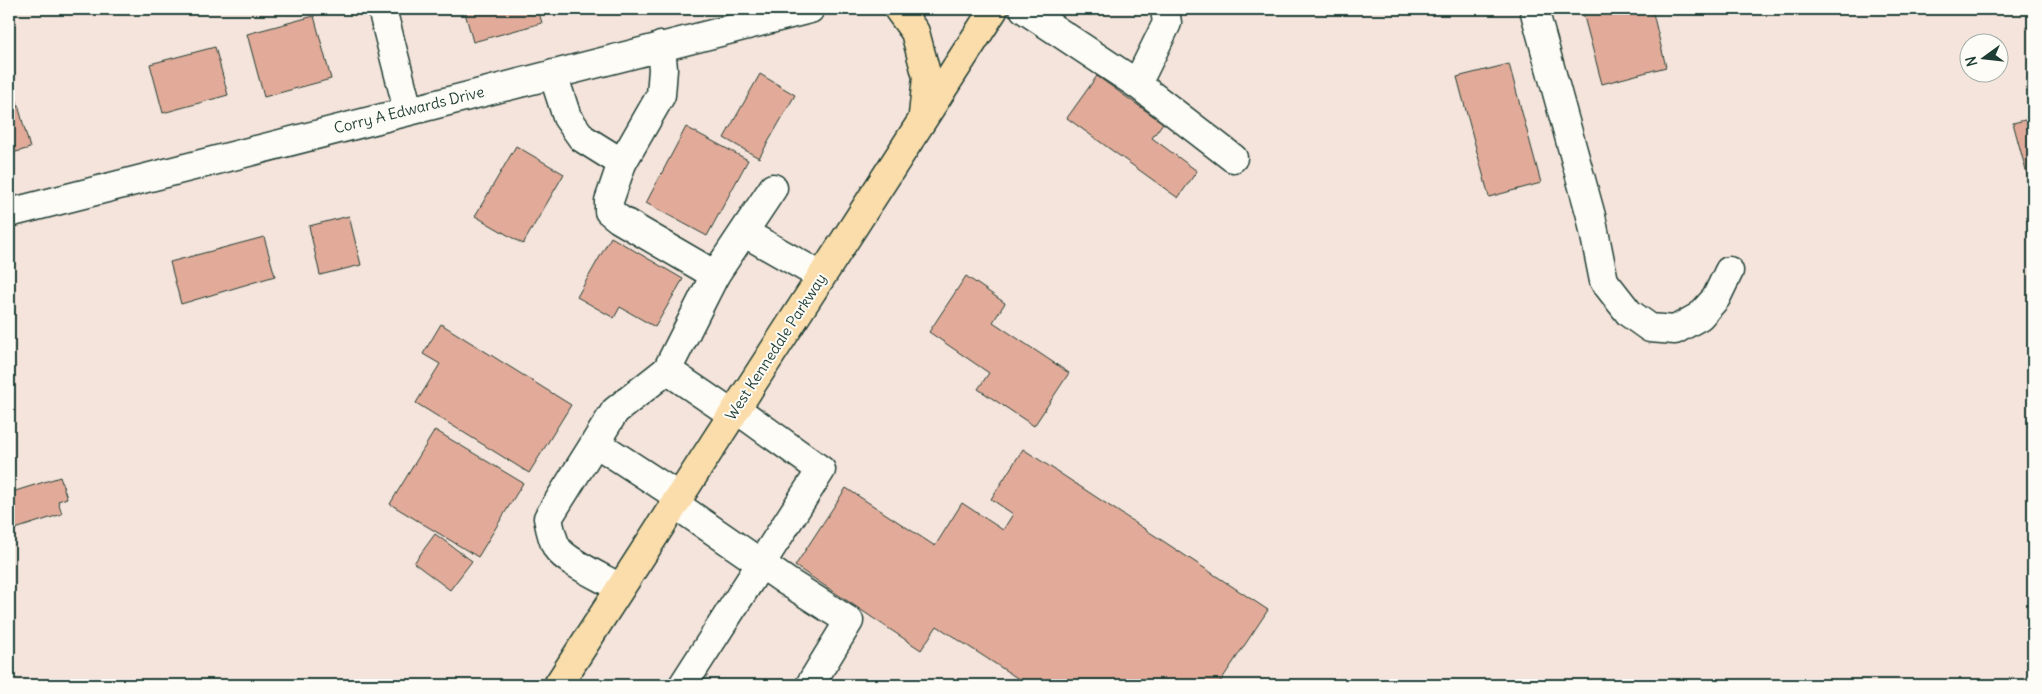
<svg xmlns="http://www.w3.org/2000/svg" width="2042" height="694" font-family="Delius,sans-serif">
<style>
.building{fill:#e2ab99;stroke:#1f3d34}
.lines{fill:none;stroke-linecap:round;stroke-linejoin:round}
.minor-casing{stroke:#1f3d34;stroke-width:31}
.major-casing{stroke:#1f3d34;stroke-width:31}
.minor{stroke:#fdfcf7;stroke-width:28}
.major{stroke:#faddab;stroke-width:28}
.labels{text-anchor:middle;stroke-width:4;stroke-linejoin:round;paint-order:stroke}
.street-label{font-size:15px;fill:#1f3d34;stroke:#fdfcf7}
</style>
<rect width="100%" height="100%" fill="#f5e4db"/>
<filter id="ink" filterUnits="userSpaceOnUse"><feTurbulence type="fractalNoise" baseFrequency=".02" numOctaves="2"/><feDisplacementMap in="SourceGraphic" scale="10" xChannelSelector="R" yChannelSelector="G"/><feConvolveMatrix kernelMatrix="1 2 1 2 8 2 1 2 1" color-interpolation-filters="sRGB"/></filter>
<g filter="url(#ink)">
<g class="building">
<polygon points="464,9 538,9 542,23 473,42"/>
<polygon points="1582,9 1652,9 1666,67 1602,84"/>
<polygon points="1909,9 1939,9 1910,16"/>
<polygon points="314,16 331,79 264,97 247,34"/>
<polygon points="215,47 228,95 163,113 150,64"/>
<polygon points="1509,64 1541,183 1489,197 1457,77"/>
<polygon points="760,74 795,95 759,158 724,138"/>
<polygon points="1097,76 1163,123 1152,138 1197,171 1178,198 1067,118"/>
<polygon points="9,80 11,80 30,148 9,154"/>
<polygon points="2033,118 2033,188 2031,189 2013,123"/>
<polygon points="686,127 748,160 707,236 646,203"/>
<polygon points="516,146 564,174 523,244 475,216"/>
<polygon points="349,216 361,265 320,275 309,226"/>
<polygon points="264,237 275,276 181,304 170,262"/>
<polygon points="611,237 683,279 655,327 620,307 614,318 577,297"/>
<polygon points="966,276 1005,303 993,322 1069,373 1034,426 978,389 989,373 929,332"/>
<polygon points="441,324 571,405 529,473 416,403 440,364 423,354"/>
<polygon points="435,430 523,483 478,557 390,504"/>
<polygon points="1023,449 1268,610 1218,685 1028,685 937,626 921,650 795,566 846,488 935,546 962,503 1003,530 1013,514 991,499"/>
<polygon points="60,477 67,498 58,501 62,514 9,531 9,493"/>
<polygon points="435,534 472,561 450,590 414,563"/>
</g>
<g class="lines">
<g class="minor-casing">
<g id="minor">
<polyline points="382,9 408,110"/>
<polyline points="1024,9 1137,84"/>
<polyline points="1165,9 1167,23 1137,84 1233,158"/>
<polyline points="1534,9 1591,216 1604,281 1629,313 1650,328 1675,330 1700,316 1716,298 1729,271"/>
<polyline points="553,74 567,117 582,138 622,163 661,95 663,69 661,46"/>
<polyline points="622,163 609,201 609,211 619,219 715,275 773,188"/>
<polyline points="9,213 810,9"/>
<polyline points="745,233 821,276"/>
<polyline points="667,370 733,415"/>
<polyline points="596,443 679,497"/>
<polyline points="675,504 786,581 849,621 810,685"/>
<path d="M620,588c-15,-9 -54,-26 -63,-40 -5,-9 -7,-20 -9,-30l67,-107 52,-41 48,-95"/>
<polyline points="683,685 821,470 736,409"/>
</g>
</g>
<g class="major-casing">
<g id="major">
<polyline points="898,9 915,32 927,77 923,115"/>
<polyline points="558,685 994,9"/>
</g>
</g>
<use href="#minor" class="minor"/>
<use href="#major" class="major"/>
</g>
</g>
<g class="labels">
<g class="street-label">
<text transform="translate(409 110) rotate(-14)" y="5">Corry A Edwards Drive</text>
<text transform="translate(776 347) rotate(-57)" y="5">West Kennedale Parkway</text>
</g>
</g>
<rect width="2042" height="694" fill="none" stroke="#fdfcf7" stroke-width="30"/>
<rect x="15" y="15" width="2012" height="664" fill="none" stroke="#1f3d34" stroke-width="2" filter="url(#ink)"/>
<g transform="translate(1984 58) rotate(255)"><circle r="24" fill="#fdfcf7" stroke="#a4b0a9"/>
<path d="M0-4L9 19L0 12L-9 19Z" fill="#1f3d34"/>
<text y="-8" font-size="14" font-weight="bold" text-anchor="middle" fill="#1f3d34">N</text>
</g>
</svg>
